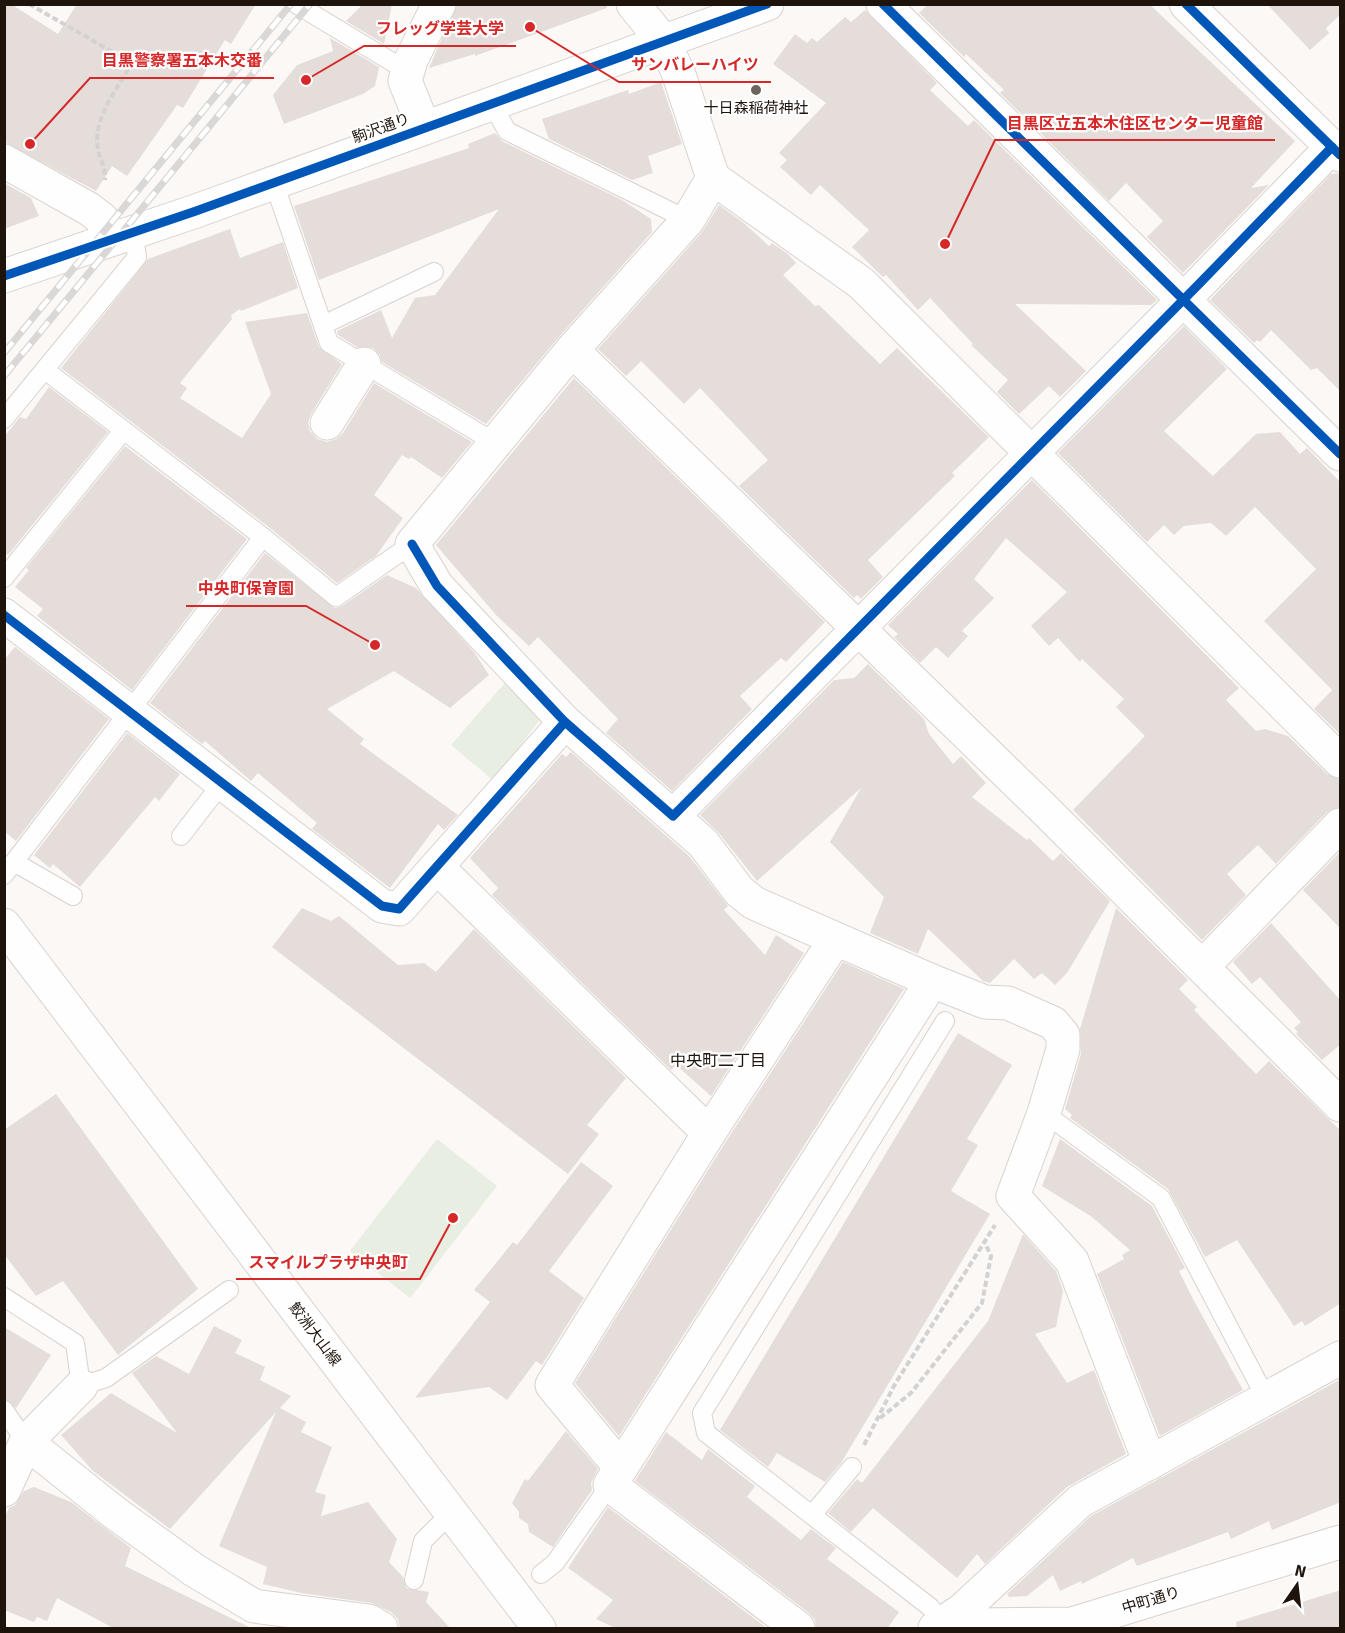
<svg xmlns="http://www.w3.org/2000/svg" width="1345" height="1633" font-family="Signika,'Noto Sans JP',sans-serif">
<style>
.green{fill:#e8eee2}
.building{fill:#e5ddda}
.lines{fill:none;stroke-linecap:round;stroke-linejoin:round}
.service-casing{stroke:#d9d2cd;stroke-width:20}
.minor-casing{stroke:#d9d2cd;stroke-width:35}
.tertiary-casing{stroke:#d9d2cd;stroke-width:35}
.secondary-casing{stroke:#d9d2cd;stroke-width:35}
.path{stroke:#d3d2d1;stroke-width:4;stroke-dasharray:6 3;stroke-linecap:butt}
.service{stroke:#fefefe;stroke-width:18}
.minor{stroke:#fefefe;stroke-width:33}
.tertiary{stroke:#fefefe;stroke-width:33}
.secondary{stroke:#fefefe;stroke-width:33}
.rail-casing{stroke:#d9d8d7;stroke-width:7}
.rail{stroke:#fff;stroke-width:4.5;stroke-dasharray:14;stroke-linecap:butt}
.cycleway-casing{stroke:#fff;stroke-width:13}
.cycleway{stroke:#0057b8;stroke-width:9}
.poi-dot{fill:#6c645e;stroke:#fff;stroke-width:2}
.labels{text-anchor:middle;stroke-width:4.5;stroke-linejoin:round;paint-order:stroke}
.poi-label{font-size:15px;fill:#1f140c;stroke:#fff}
.street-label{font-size:15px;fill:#1f140c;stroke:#fff}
.neighbourhood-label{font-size:16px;fill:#1f140c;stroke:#fff}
.leader{fill:none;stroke:#d62828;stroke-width:2}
.callout-dot{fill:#d62828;stroke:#fff;stroke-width:2}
.callout-label{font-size:16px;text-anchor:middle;font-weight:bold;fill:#d62828;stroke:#fff;stroke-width:4.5;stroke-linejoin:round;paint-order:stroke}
</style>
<rect width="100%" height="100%" fill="#fbf8f6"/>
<g class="green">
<polygon points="509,678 544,714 494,781 451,745"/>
<polygon points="437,1139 497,1186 410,1298 350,1251"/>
</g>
<g class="building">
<polygon points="4,4 11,4 58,34 77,4 256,4 231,44 225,40 183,108 177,105 127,176 112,166 96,191 4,142"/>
<polygon points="363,4 392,4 384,44 346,21"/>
<polygon points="457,4 606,4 607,8 475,56 475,54 429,68"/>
<polygon points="928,4 1149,4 1295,141 1251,188 1269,185 1183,273 1147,237 1163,221 1126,183 1109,201 1000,93 1004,90 966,54 964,57 919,13"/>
<polygon points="1267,4 1341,4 1341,14 1326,28 1329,33 1310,50"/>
<polygon points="865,10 937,83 930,90 968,126 974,120 1157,300 1151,305 1015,304 1086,371 1060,397 1049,386 1019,414 997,392 1008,380 971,345 973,344 930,298 918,310 886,275 883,277 852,247 869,230 820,185 811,195 780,167 787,160 779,153 826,103 773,64 795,34 807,43 812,38 817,42 845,17 851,22"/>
<polygon points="330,38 379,67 375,86 363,94 284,124 273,95 297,65 333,51"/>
<polygon points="661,82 682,144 648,156 653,173 632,180 549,139 542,119 628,90 629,94"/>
<polygon points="495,133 502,141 622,200 651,219 652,232 558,338 486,424 382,362 380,355 373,348 357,347 338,335 337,331 381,310 392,338 415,298 435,295 499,209 319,280 294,206 469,148 468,144"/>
<polygon points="1341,173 1341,392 1317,368 1311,370 1271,330 1260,342 1257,340 1254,343 1210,300 1331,174"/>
<polygon points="4,183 31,198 39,216 4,229"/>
<polygon points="719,205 744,223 769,246 772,243 788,254 796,263 783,275 815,306 819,305 880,364 897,348 989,437 952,473 955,476 868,560 883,577 861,599 857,595 854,598 739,486 768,460 700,388 684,404 641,361 626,376 598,349 702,232"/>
<polygon points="230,229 240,258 283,242 298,288 241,311 240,309 231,315 232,319 180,383 187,388 180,398 242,438 271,394 245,322 307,313 319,347 342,364 311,414 308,422 310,431 317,439 327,442 336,439 343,433 374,383 472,442 442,478 411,457 409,459 402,455 374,495 403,518 376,556 337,583 270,528 61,368 148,259"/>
<polygon points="1184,326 1227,369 1164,431 1213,476 1256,434 1280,432 1300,454 1307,448 1341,483 1341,735 1314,709 1332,690 1264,621 1316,569 1255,507 1226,536 1211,523 1184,526 1174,535 1164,525 1147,542 1058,453"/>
<polygon points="574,378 825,622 786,662 781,658 740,696 752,709 672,791 606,733 618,719 538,637 529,646 497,616 436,545"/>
<polygon points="49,387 108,432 8,555 4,553 4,437 20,417 26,419"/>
<polygon points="125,446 247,539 132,690 37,616 43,609 15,587 29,570 26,568"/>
<polygon points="1032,480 1239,688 1226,700 1256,731 1265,729 1288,736 1327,774 1341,779 1341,807 1327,812 1276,864 1258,845 1227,874 1246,895 1202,940 1073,810 1145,736 1116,707 1124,699 1082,659 1080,662 1058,638 1049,646 1031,626 1067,592 1006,538 974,579 994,598 962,631 968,636 948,658 936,647 920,663 894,637 898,634 888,625"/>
<polygon points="265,553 335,608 342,606 387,575 416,588 474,652 489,675 450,708 394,671 327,709 364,739 360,744 458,815 444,830 438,824 390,888 312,829 317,823 258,773 251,781 205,741 202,744 150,703"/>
<polygon points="15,647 109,719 16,841 4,831 4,660"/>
<polygon points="868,664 924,719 929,734 953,764 961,756 986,783 972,797 1027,840 1029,838 1053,861 1061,853 1110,901 1067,973 1055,985 1042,973 1034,979 1014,959 990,983 983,981 928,929 918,954 870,933 884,897 830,842 861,788 757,881 718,832 700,815 834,680 854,678"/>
<polygon points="127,733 180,774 159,801 155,797 80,887 53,864 50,868 34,855"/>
<polygon points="571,752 689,856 728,906 724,910 765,955 776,935 804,953 711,1096 676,1065 671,1070 492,895 498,888 470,858 562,754 566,757"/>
<polygon points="1341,851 1341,929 1303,890"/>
<polygon points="302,908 331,921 339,916 398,965 424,963 436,972 474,929 626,1078 587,1125 599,1134 568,1174 272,947"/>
<polygon points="1116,908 1188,980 1179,989 1197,1007 1194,1010 1256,1074 1269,1061 1341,1131 1341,1303 1305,1326 1302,1321 1294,1326 1237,1240 1205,1257 1168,1189 1070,1118 1072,1115 1065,1109 1081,1054 1080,1029"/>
<polygon points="1271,923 1341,1001 1341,1044 1322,1060 1296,1034 1298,1032 1294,1028 1301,1022 1260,977 1252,984 1233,962"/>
<polygon points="843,962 904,989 619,1436 575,1383 725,1143"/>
<polygon points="958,1033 1012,1065 967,1139 978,1145 951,1191 990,1214 841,1463 825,1482 777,1453 768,1467 720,1430"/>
<polygon points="56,1094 198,1289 118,1355 63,1281 36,1296 4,1254 4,1130"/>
<polygon points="1060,1139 1152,1206 1185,1268 1179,1271 1193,1299 1243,1390 1160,1436 1097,1274 1124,1259 1122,1255 1130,1250 1092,1217 1042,1186"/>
<polygon points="581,1162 613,1186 549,1271 584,1298 542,1365 536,1361 507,1400 489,1387 415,1398 490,1302 474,1290 513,1242 517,1245"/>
<polygon points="1023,1234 1056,1271 1063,1291 1056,1327 1035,1334 1067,1383 1094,1370 1126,1454 1067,1487 985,1564 977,1554 957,1578 873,1508 851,1532 828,1513 857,1479 862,1483 988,1321"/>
<polygon points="214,1326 242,1340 235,1353 265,1367 260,1380 291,1396 280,1408 306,1422 301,1432 332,1447 315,1492 326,1495 321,1516 368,1502 397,1539 389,1562 403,1577 406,1588 429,1592 426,1602 451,1629 400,1629 398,1619 391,1612 372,1603 301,1593 263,1584 267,1567 219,1546 276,1412 170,1529 93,1471 61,1435 111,1393 177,1433 132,1373 156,1356 189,1374"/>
<polygon points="4,1327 51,1355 16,1408 4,1399"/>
<polygon points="1341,1379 1341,1502 1272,1530 1269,1521 1231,1539 1228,1532 1137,1566 1133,1558 1082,1584 1081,1581 1060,1591 1053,1575 1027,1596 1009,1597 1007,1594 1091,1516"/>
<polygon points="566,1431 598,1469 591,1483 592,1490 553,1547 529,1532 528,1524 519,1518 519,1512 512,1503 525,1479 528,1481"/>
<polygon points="666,1432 702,1460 708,1449 755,1486 747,1497 801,1540 811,1529 836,1548 827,1559 899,1612 887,1629 816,1629 815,1620 809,1613 635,1481"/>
<polygon points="34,1487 71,1502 131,1548 125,1566 253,1629 115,1629 57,1598 47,1621 37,1617 34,1622 4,1610 4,1518 9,1508 15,1505 24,1491"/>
<polygon points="608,1507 768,1629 617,1629 596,1619 613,1600 568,1568"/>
<polygon points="1341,1590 1341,1629 1237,1629 1236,1622"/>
</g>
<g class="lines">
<g class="service-casing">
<g id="service">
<polyline points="296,4 407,71"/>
<polyline points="492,104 507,131 688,220"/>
<polyline points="274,183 329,343 494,442"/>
<polyline points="323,325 434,272"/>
<polyline points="45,370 263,537 336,597 412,544"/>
<polyline points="4,419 137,257 133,230"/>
<polyline points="4,578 123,431"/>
<polyline points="181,836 222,783"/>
<polyline points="14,862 73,896"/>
<polyline points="4,875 263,537"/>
<polyline points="1044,1113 1161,1198 1267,1400"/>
<polyline points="4,1297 75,1343 81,1386 106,1378 229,1290"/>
<polyline points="4,1410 26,1442"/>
<polyline points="812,1515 852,1467"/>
<polyline points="541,1574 555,1563 610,1485"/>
<polyline points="414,1580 423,1541 451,1513"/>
<polyline points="943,1623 930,1607 706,1433 702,1413 945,1021"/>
</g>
</g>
<g class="minor-casing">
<g id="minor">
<polyline points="633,4 663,41 678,72 713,178 861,283 1340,761"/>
<polyline points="883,4 1340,454"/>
<polyline points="424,128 405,81 411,60 439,4"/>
<polyline points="4,161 89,209 102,219 109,239"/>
<polyline points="713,178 688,220 572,350 412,544 437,586 565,722 703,843 739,891 754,903 932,981 985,1002 1008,1003 1053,1023 1063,1035 1063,1049 1044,1113 1013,1196 1072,1261 1150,1463"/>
<polyline points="572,350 1044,809 1340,1105"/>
<polyline points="327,423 364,364"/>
<polyline points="4,615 382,906 399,909 565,722"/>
<polyline points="673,816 1198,285 1332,147"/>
<polyline points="438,868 709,1133"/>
<polyline points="1203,966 1340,825"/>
<polyline points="26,1442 115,1513 194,1570 254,1606 369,1621 381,1628"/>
<polyline points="621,1468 552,1385 709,1133 835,940"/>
<polyline points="4,1490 26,1442 81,1386"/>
<polyline points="798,1628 610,1485 932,981"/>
<polyline points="935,1628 961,1611 1080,1501 1340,1358"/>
</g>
</g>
<g class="tertiary-casing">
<g id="tertiary">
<polyline points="1186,4 1340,155"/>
<polyline points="961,1611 976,1625 1072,1624 1340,1542"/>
</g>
</g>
<g class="secondary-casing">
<g id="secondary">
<polyline points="4,276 196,211 767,4"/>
<polyline points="4,925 539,1628"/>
</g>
</g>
<g class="path">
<path d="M29,4l103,59c-14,25 -40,56 -34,86 2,11 8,19 7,31"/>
<polyline points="880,1418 911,1393 982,1303 991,1256 985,1243"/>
<polyline points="864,1445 895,1384 995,1225"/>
</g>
<use href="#service" class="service"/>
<use href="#minor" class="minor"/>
<use href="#tertiary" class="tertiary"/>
<use href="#secondary" class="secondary"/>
<g class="rail-casing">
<g id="rail">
<polyline points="4,353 291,4"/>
<polyline points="4,376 310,4"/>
</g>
</g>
<use href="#rail" class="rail"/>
<g class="cycleway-casing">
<g id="cycleway">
<polyline points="883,4 1340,454"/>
<polyline points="1186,4 1340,155"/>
<polyline points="4,276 196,211 767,4"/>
<polyline points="412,544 437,586 565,722 673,816 1198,285 1332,147"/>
<polyline points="4,615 382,906 399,909 565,722"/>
</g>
</g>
<use href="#cycleway" class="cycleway"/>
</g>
<circle class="poi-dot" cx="756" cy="90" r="6"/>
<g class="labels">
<g class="poi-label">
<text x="756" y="113">十日森稲荷神社</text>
</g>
<g class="street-label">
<text transform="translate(381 128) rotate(-20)" y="5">駒沢通り</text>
<text transform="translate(315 1334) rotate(53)" y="5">鮫洲大山線</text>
<text transform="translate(1151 1600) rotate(-17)" y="5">中町通り</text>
</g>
<g class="neighbourhood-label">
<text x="718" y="1066">中央町二丁目</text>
</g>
</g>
<path class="leader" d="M306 80L364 46H516M30 144L90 78H274M530 27L619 82H771M945 244L995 140H1275M375 645L306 606H186M453 1218L420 1279H236"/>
<g class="callout-dot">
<circle cx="306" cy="80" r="6"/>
<circle cx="30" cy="144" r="6"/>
<circle cx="530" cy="27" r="6"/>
<circle cx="945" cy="244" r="6"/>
<circle cx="375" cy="645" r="6"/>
<circle cx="453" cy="1218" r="6"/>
</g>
<g class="callout-label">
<text x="440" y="34">フレッグ学芸大学</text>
<text x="182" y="66">目黒警察署五本木交番</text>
<text x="695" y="70">サンバレーハイツ</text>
<text x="1135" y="129">目黒区立五本木住区センター児童館</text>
<text x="246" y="594">中央町保育園</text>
<text x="328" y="1268">スマイルプラザ中央町</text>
</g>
<rect width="1345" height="1633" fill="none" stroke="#1f140c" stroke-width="12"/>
<g transform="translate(1297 1585) rotate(14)" stroke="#ffffff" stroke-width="4.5" paint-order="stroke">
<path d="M0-4.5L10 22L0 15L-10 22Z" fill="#1f140c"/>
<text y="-9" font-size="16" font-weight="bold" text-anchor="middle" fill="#1f140c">N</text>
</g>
</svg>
